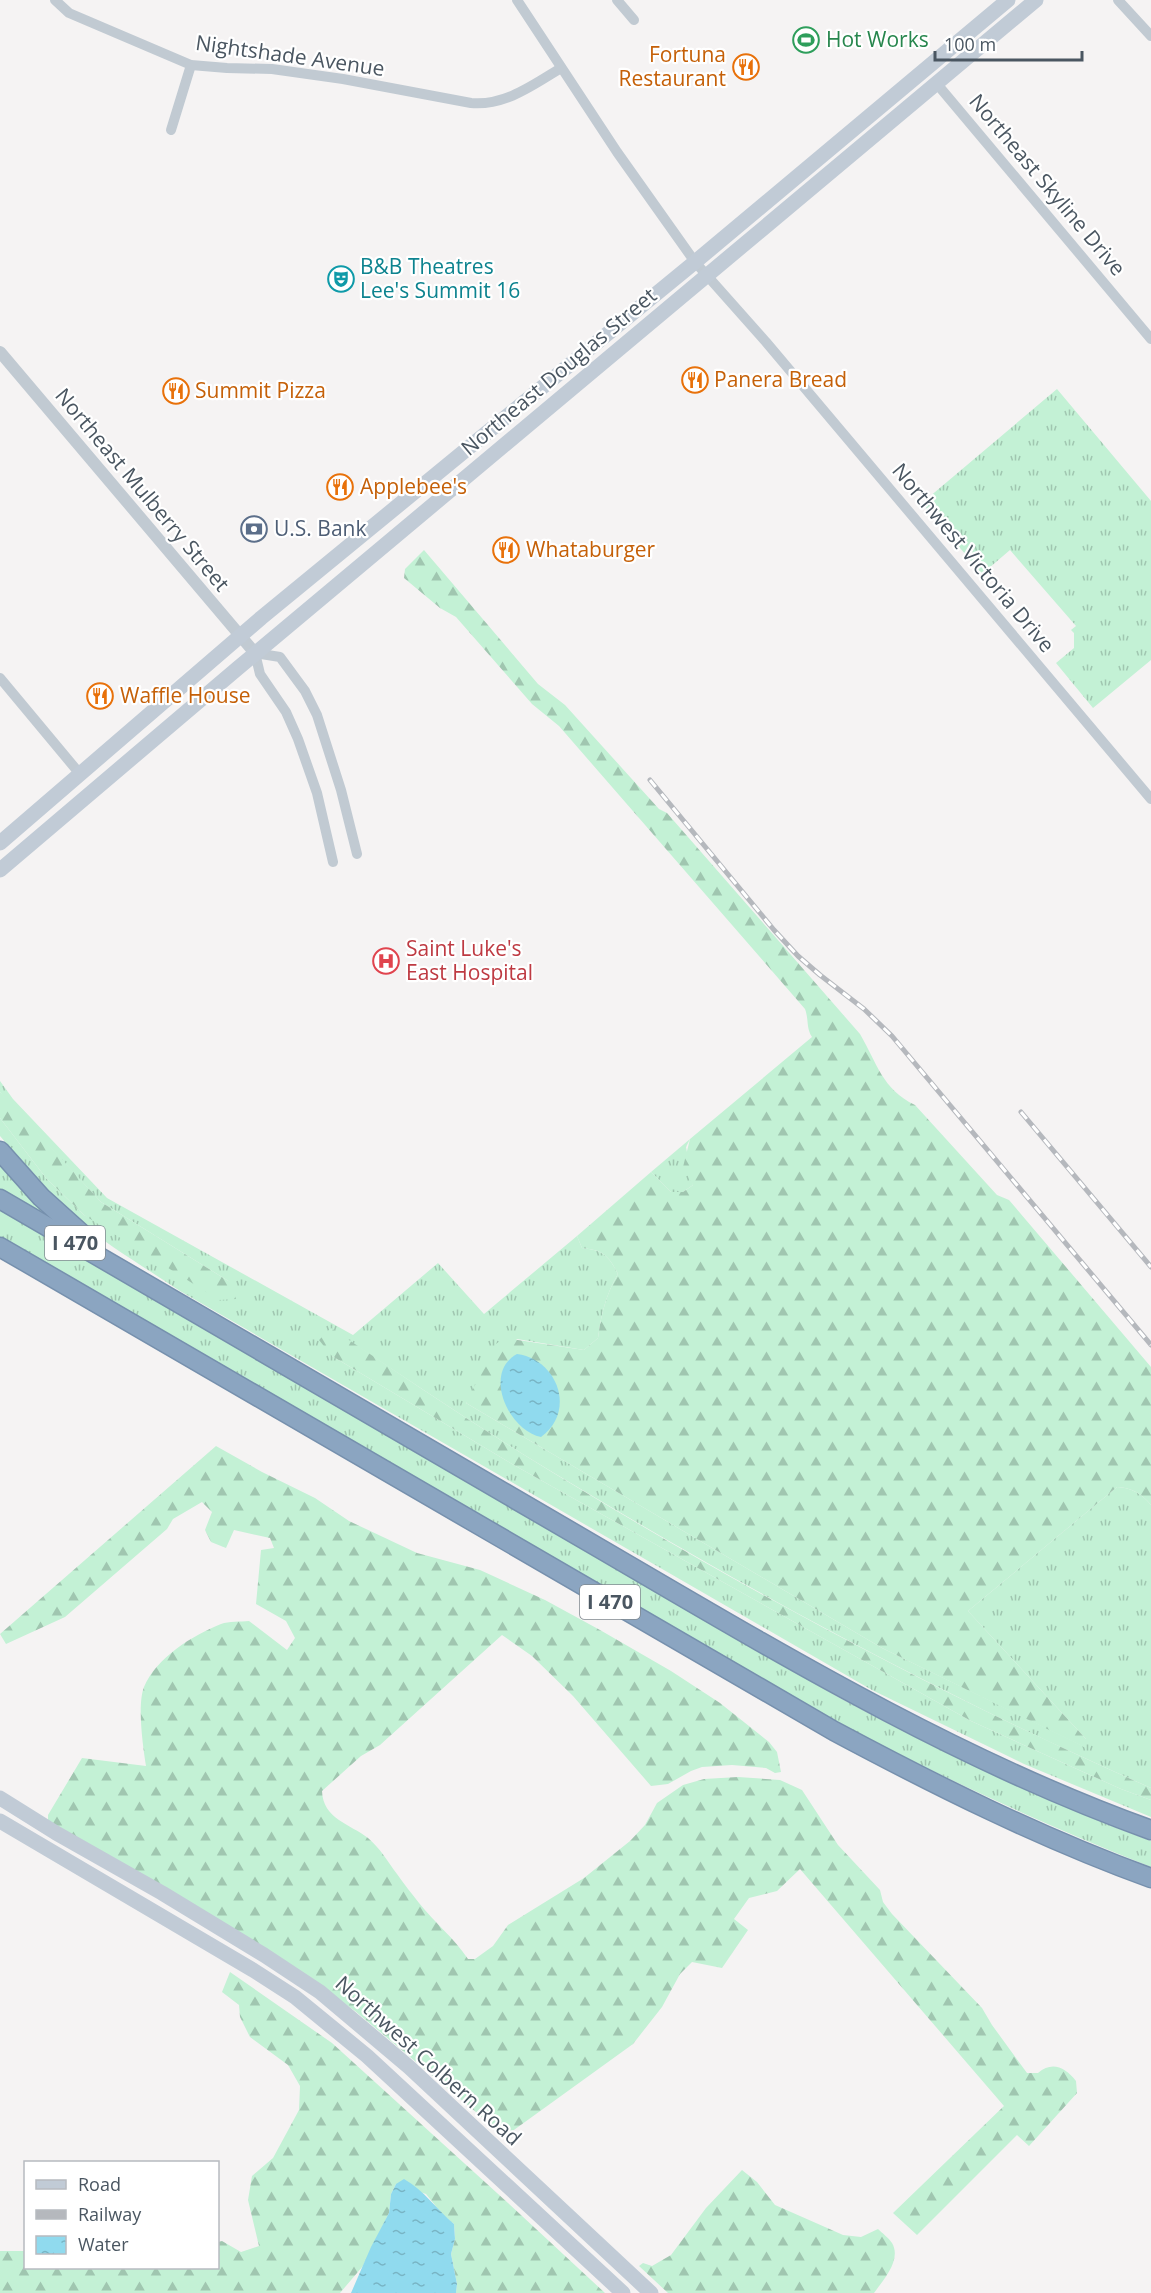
<svg xmlns="http://www.w3.org/2000/svg" width="1151" height="2293" font-family="'Open Sans',sans-serif">
<style>
.grass{fill:url(#grass-tufts)}
.forest{fill:url(#forest-firs)}
.water{fill:url(#water-ripples)}
.lines{fill:none;stroke-linecap:round;stroke-linejoin:round}
.motorway-casing{stroke:#7690ad;stroke-width:21}
.minor{stroke:#c1cad2;stroke-width:10}
.tertiary{stroke:#c1cad2;stroke-width:12}
.secondary{stroke:#c1cbd6;stroke-width:15}
.motorway{stroke:#8ba5c1;stroke-width:18}
.rail-casing{stroke:#b5b8bd;stroke-width:5}
.rail{stroke:#fff;stroke-width:3;stroke-dasharray:9;stroke-linecap:butt}
.labels{text-anchor:middle;stroke-width:4.5;stroke-linejoin:round;paint-order:stroke}
.shield{fill:#fff;stroke:#808990;stroke-width:1.5}
.shield-label{font-size:20px;font-weight:bold;fill:#4a5661}
.leisure-label{font-size:21px;fill:#27864d;stroke:#fff;text-anchor:start}
.food-label{font-size:21px;fill:#c56008;stroke:#fff;text-anchor:start}
.street-label{font-size:21px;fill:#4a5661;stroke:#fff}
.culture-label{font-size:21px;fill:#0d838f;stroke:#fff;text-anchor:start}
.service-label{font-size:21px;fill:#4e5e75;stroke:#fff;text-anchor:start}
.health-label{font-size:21px;fill:#be3a42;stroke:#fff;text-anchor:start}
</style>
<defs>
<pattern id="grass-tufts" width="24" height="20" patternUnits="userSpaceOnUse" patternTransform="scale(1.5)"><rect width="24" height="20" fill="#c3f1d5"/><path d="M3 7l-1-3M5 7V3M7 7l1-3M15 17l-1-3M17 17v-4M19 17l1-3" fill="none" stroke="#a0c6b0"/></pattern>
<pattern id="forest-firs" width="22" height="20" patternUnits="userSpaceOnUse" patternTransform="scale(1.5)"><rect width="22" height="20" fill="#c3f1d5"/><path d="M5 1l3.5 6h-7zM16 11l3.5 6h-7z" fill="#a0c6b0"/></pattern>
<pattern id="water-ripples" width="26" height="14" patternUnits="userSpaceOnUse" patternTransform="scale(1.5)"><rect width="26" height="14" fill="#90daee"/><path d="M2 4q2-2 4 0t4 0M15 11q2-2 4 0t4 0" fill="none" stroke="#78b4c4"/></pattern>
</defs>
<rect width="100%" height="100%" fill="#f5f3f3"/>
<g class="grass">
<polygon points="1057,389 1151,501 1151,660 1093,708 1056,663 1074,648 1074,633 1071,630 1076,626 1010,550 982,574 922,503"/>
<path d="M0,1081l13,18 94,99 246,137 85,-72 46,51 93,-78 5,12c21,2 27,8 36,26 -12,20 -17,41 -20,64l-14,12 -67,-11 -51,64 416,245 203,99 1,-8 -118,-128 149,-124c15,1 24,6 34,18v283c-218,-96 -427,-211 -630,-335 -64,-40 -127,-83 -190,-124l1,27 180,108 459,257 150,68 30,11v17l-127,-53 -152,-74 -692,-399c-34,-23 -70,-44 -102,-70 -29,-24 -53,-56 -78,-85v-18l46,60 38,37 146,67 -129,-80 -95,-102 -6,-8z"/>
<polygon points="690,1139 686,1147 693,1185 683,1192 671,1192 651,1172"/>
<polygon points="0,1166 58,1224 0,1191"/>
<path d="M0,1210l838,487c101,54 205,104 313,144v26c-114,-45 -223,-96 -330,-153l-821,-475z"/>
</g>
<g class="forest">
<path d="M424,550l114,134 27,21 94,104 8,4 193,221c17,29 22,55 55,71l82,90 12,5 142,167v138c-10,-12 -19,-17 -34,-18l-149,124 118,128v9l-204,-100 -416,-245 30,-59 8,-6 80,12 14,-12c3,-23 8,-44 20,-64 -9,-18 -15,-24 -36,-26l-5,-12 74,-64 20,20h12l10,-7 -10,-18 7,-28 122,-102c-6,-9 -3,-17 -7,-28l-246,-283 -27,-22 -76,-87 -16,-9 -36,-30 1,-9z"/>
<polygon points="0,1092 101,1202 230,1282 236,1299 219,1300 84,1215 46,1178 0,1118"/>
<path d="M331,1328c63,42 126,85 190,125 202,125 412,239 630,335v12l-30,-11 -150,-68 -459,-257 -180,-108 -13,-16z"/>
<path d="M216,1446l46,26 53,26 34,23 68,32 63,17 65,30 55,30 71,41 49,32 49,39 8,10 4,20 -6,1 -9,-5 -34,-3 -30,2 -11,4 -23,13 -17,2 -78,-90 -41,-40 -30,-21 -122,110 -19,11 -39,35c1,28 28,33 46,47 12,10 20,24 29,36 7,10 15,20 22,29 16,20 35,35 49,56h7l18,-13 15,-21 76,-47 46,-37 15,-16 12,-22 26,-18 21,-6 34,-2 42,3 22,10 36,55 42,45 3,12 9,12 90,94 10,17 35,48h11c14,-12 27,-6 38,8l1,12 -48,53 -12,-11 -100,100 -24,-22 111,-107 -204,-237 -23,22 -28,7 -15,21 14,11 -26,38 -30,-6 -12,12 -18,33 -29,37 -126,91 -12,-7 -140,-117 -62,-44 -245,-146v-6l34,-57 64,8c-3,-19 -9,-61 -2,-79 12,-29 49,-52 77,-63 8,-3 19,-2 28,-3l38,29 8,-12 -9,-17 -30,-17 5,-54 13,-2 -4,-10 -36,-8 -8,18 -15,-6 -6,-12 7,-18 -10,-10 -29,17 -6,10 -102,88 -59,27 -6,-10z"/>
<polygon points="230,1972 332,2043 508,2203 605,2293 456,2293 457,2284 451,2254 455,2239 454,2224 443,2215 426,2194 396,2184 391,2194 389,2213 363,2266 340,2293 0,2293 0,2251 25,2251 26,2268 218,2268 218,2242 222,2241 241,2252 259,2246 248,2200 252,2176 273,2158 299,2110 300,2086 288,2065 250,2037 240,2017 239,2005 222,1992"/>
<path d="M742,2170l15,12 18,23 50,22 18,8 18,2 17,-8c4,4 11,9 14,14 10,17 -9,37 -18,50h-206l-29,-27 4,-3 9,3 19,-11 35,-47z"/>
</g>
<g class="water">
<path d="M517,1354c40,5 60,57 24,83 -32,-6 -59,-64 -24,-83z"/>
<path d="M404,2179c21,12 32,30 50,45l1,15 -4,15 6,30 -1,9h-105l20,-46 18,-34 2,-19 5,-10z"/>
</g>
<g class="lines">
<g class="motorway-casing">
<g id="motorway">
<polyline points="0,1151 41,1197 91,1242"/>
<path d="M0,1199c199,117 399,233 599,349 178,104 357,212 552,282"/>
<path d="M0,1247l834,484c103,55 207,107 317,147"/>
</g>
</g>
<g class="minor">
<path d="M55,0l14,13 122,52 36,3 45,1 71,10 128,24c34,3 62,-18 90,-35"/>
<polyline points="517,0 617,152 695,262 766,342 1151,799"/>
<polyline points="617,0 634,20"/>
<polyline points="1118,0 1151,36"/>
<polyline points="937,84 1151,339"/>
<polyline points="171,130 191,65"/>
<polyline points="0,678 80,774"/>
<polyline points="333,862 317,793 298,739 286,712 260,674 255,653 280,657 305,691 317,715 341,790 357,854"/>
</g>
<polyline class="tertiary" points="0,352 255,653"/>
<g class="secondary">
<polyline points="0,843 261,618 695,262 1008,0"/>
<polyline points="0,870 238,668 1036,0"/>
<polyline points="0,1798 56,1833 162,1893 264,1955 320,1992 409,2067 651,2293"/>
<polyline points="0,1821 253,1970 295,1997 367,2056 623,2293"/>
</g>
<use href="#motorway" class="motorway"/>
<g class="rail-casing">
<g id="rail">
<polyline points="650,780 774,930 798,956 820,975 864,1009 892,1036 1151,1345"/>
<polyline points="1021,1112 1151,1267"/>
</g>
</g>
<use href="#rail" class="rail"/>
</g>
<defs>
<g id="stadium-ring" transform="scale(1.35)"><circle r="9.5" fill="#fff" stroke="#2e9e5b" stroke-width="1.5"/><path d="M0-5a6.5 5 0 1 0 0 10a6.5 5 0 1 0 0-10ZM-3.5-1.8h7v3.6h-7Z" fill="#2e9e5b"/></g>
<g id="restaurant-ring" transform="scale(1.35)"><circle r="9.5" fill="#fff" stroke="#e8710a" stroke-width="1.5"/><path d="M-5-6h1v4h1v-4h1v4h1v-4h1v5L-1.5 .5V6h-2V.5L-5-1ZM5-6V6H3V1.5H1.5Q1.5-4 5-6Z" fill="#e8710a"/></g>
<g id="theatre-ring" transform="scale(1.35)"><circle r="9.5" fill="#fff" stroke="#0f9aa8" stroke-width="1.5"/><path d="M-5-5.5Q0-4 5-5.5V0Q5 5 0 6Q-5 5-5 0ZM-3.3-2.5H-1v1.5H-3.3ZM1-2.5H3.3v1.5H1ZM-2.8 1Q0 5.5 2.8 1Z" fill="#0f9aa8"/></g>
<g id="bank-ring" transform="scale(1.35)"><circle r="9.5" fill="#fff" stroke="#5c6f8a" stroke-width="1.5"/><path d="M-6-4H6V4H-6ZM0-2.3a2.3 2.3 0 1 0 0 4.6a2.3 2.3 0 1 0 0-4.6Z" fill="#5c6f8a"/></g>
<g id="hospital-ring" transform="scale(1.35)"><circle r="9.5" fill="#fff" stroke="#e0444e" stroke-width="1.5"/><path d="M-5-5h3v3.5h4V-5h3V5h-3V1.5h-4V5h-3Z" fill="#e0444e"/></g>
</defs>
<g fill-rule="evenodd">
<use href="#stadium-ring" x="806" y="40"/>
<use href="#restaurant-ring" x="746" y="67"/>
<use href="#theatre-ring" x="341" y="279"/>
<use href="#restaurant-ring" x="695" y="380"/>
<use href="#restaurant-ring" x="176" y="391"/>
<use href="#restaurant-ring" x="340" y="487"/>
<use href="#bank-ring" x="254" y="529"/>
<use href="#restaurant-ring" x="506" y="550"/>
<use href="#restaurant-ring" x="100" y="696"/>
<use href="#hospital-ring" x="386" y="961"/>
</g>
<g class="labels">
<g class="shield">
<rect x="45" y="1226" width="60" height="34" rx="4.5"/>
<rect x="580" y="1585" width="60" height="34" rx="4.5"/>
</g>
<g class="shield-label">
<text x="75" y="1250">I 470</text>
<text x="610" y="1609">I 470</text>
</g>
<g class="leisure-label">
<text x="826" y="47">Hot Works</text>
</g>
<g class="food-label">
<text x="726" y="62" text-anchor="end">Fortuna<tspan x="726" dy="24">Restaurant</tspan></text>
<text x="714" y="387">Panera Bread</text>
<text x="195" y="398">Summit Pizza</text>
<text x="360" y="494">Applebee's</text>
<text x="526" y="557">Whataburger</text>
<text x="120" y="703">Waffle House</text>
</g>
<g class="street-label">
<text transform="translate(290 56) rotate(8)" y="7">Nightshade Avenue</text>
<text transform="translate(1047 185) rotate(50)" y="7">Northeast Skyline Drive</text>
<text transform="translate(559 372) rotate(-40)" y="7">Northeast Douglas Street</text>
<text transform="translate(142 490) rotate(50)" y="7">Northeast Mulberry Street</text>
<text transform="translate(973 558) rotate(50)" y="7">Northwest Victoria Drive</text>
<text transform="translate(428 2061) rotate(42)" y="7">Northwest Colbern Road</text>
</g>
<g class="culture-label">
<text x="360" y="274">B&amp;B Theatres<tspan x="360" dy="24">Lee's Summit 16</tspan></text>
</g>
<g class="service-label">
<text x="274" y="536">U.S. Bank</text>
</g>
<g class="health-label">
<text x="406" y="956">Saint Luke's<tspan x="406" dy="24">East Hospital</tspan></text>
</g>
</g>
<rect x="24" y="2161" width="195" height="108" fill="#ffffff" stroke="#b7bbc0" stroke-width="1.5"/>
<rect x="36" y="2180" width="30" height="9" fill="#c1cbd6" stroke="#b7bbc0" stroke-width="1.5"/>
<text x="78" y="2191" font-size="18" fill="#4a5661">Road</text>
<rect x="36" y="2210" width="30" height="9" fill="#b5b8bd" stroke="#b7bbc0" stroke-width="1.5"/>
<text x="78" y="2221" font-size="18" fill="#4a5661">Railway</text>
<rect x="36" y="2236" width="30" height="18" fill="url(#water-ripples)" stroke="#b7bbc0" stroke-width="1.5"/>
<text x="78" y="2251" font-size="18" fill="#4a5661">Water</text>
<path d="M935 51v9h147v-9" fill="none" stroke="#4a5661" stroke-width="3"/>
<text x="944" y="51" font-size="18" fill="#4a5661" stroke="#ffffff" stroke-width="4.5" paint-order="stroke">100 m</text>
</svg>
